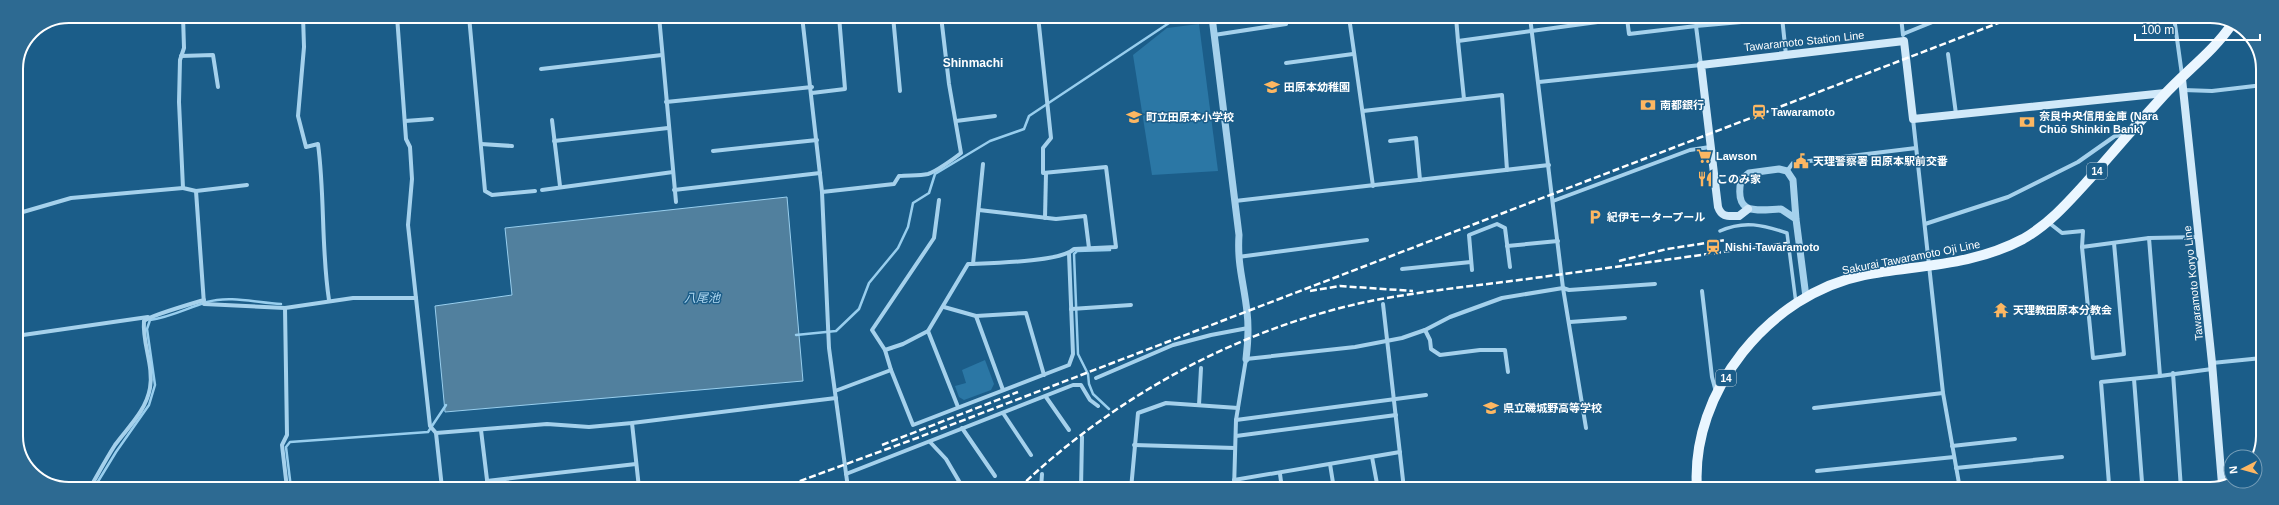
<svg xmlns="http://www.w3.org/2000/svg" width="2279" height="505" font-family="Arial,'Noto Sans JP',sans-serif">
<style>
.green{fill:#2b77a5}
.water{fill:#51809e;stroke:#98ceee}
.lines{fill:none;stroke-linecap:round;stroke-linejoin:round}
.stream{stroke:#98ceee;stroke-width:2.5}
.pedestrian{stroke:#a5d1ec;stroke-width:3.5}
.minor{stroke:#a5d1ec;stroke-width:4}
.tertiary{stroke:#a5d1ec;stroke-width:7}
.secondary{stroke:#d1e9f9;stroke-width:8}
.primary{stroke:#eaf6ff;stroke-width:10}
.rail{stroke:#fff;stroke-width:2.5;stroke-dasharray:7 3;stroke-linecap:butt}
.labels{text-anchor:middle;stroke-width:3;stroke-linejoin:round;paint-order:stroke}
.shield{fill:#1b5d89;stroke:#bbcedc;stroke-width:1}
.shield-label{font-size:10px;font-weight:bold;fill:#fff}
.street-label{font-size:11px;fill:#fff;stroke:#1b5d89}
.poi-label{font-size:11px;font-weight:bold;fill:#fff;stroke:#1b5d89;text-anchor:start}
.neighbourhood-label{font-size:12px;font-weight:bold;fill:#fff;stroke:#1b5d89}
.water-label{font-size:12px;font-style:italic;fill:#b1daf3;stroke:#1b5d89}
.rim{fill:none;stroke:#fff;stroke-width:2}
</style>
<rect width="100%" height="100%" fill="#1b5d89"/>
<g class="green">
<polygon points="1199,24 1218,171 1152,175 1133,55 1167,28"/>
<polygon points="985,360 994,384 991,390 964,400 959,397 955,386 966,383 962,370"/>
</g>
<polygon class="water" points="787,197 803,381 445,412 435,306 512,295 505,228"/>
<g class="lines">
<g class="stream">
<polyline points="796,335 836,331 859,309 869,283 898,248 908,227 913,203 929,193 935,174 990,141 1024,129 1029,116 1178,17"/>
<polyline points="1109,409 1093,394 1089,384 1088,374 1078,354 1074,254 1077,251 1110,250"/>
<path d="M94,488l22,-36 33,-47 6,-20 -8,-56 3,-9c21,-3 37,-12 57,-18 23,-7 51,1 74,2"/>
<polyline points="291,488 286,447 290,442 428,432 446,405"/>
</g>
<path class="pedestrian" d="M1720,231c24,-11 43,-6 67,2l9,70"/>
<g class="minor">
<polyline points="183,16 184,48 180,60 179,102 183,188 196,191 204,304 285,308 353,298 416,298"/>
<path d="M303,16l1,31 -6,69 8,31 12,-3c7,52 3,104 11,156"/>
<polyline points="397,16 406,139 410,147 412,179 408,225 430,426 436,433 547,424 589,427 632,423 836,398"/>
<polyline points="469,16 485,191 492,195 535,191"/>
<polyline points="659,16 676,202"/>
<polyline points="802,16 822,192 829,348 848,488"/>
<polyline points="893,16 900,91"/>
<polyline points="1349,17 1373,186"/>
<polyline points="1456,17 1458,41 1627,18 1629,34 1696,26 1701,65 1539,82"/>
<polyline points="1530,17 1563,288 1586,428"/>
<polyline points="1782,17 1786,55"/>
<polyline points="1901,17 1903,35"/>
<polyline points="2174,17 2182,75"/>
<polyline points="1696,26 1741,22"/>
<polyline points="1903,34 1945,17"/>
<polyline points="1214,35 1286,24 1284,17"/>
<polyline points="1458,41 1464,99"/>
<polyline points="1948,54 1956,114"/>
<polyline points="181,56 213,55 218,87"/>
<polyline points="1286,63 1353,54"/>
<polyline points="541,69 662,55"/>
<polyline points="2183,90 2212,91 2263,85"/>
<polyline points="812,93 845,89 839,16"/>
<polyline points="666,102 812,87"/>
<polyline points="1363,111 1502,95 1507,170"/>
<polyline points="1913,119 1943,393 1960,489"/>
<polyline points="552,120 560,186"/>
<polyline points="405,121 432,119"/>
<polyline points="956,121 995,116"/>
<polyline points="554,141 668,128"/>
<polyline points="1390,141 1416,138 1420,180"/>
<polyline points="481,144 512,146"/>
<polyline points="713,151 817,140"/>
<polyline points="1787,171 1793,163 1916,148"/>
<polyline points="542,190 673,172"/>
<polyline points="674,190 820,173"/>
<polyline points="196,191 247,185"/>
<path d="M822,192l72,-8 5,-8c10,-1 20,0 29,-2 7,-2 27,-16 33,-21l-12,-69 -8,-68"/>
<polyline points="1235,201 1549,165"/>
<polyline points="1553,201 1690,150 1710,147"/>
<polyline points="979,210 1056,219 1085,216 1089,248"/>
<polyline points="16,214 71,198 183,188"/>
<polyline points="1045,218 1046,173"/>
<polyline points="2048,222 2062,233 2083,231 2082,247 2093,358 2124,354 2114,243"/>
<polyline points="1925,224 2008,197 2078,162 2115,136 2125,135"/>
<polyline points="2149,238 2160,376 2212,369"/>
<polyline points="1507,246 1558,241"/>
<polyline points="2082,247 2149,238 2198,237"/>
<polyline points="1238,257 1367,240"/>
<polyline points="973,264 983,164"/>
<polyline points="1402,269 1471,262"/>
<polyline points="1472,270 1469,235 1497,224 1505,228 1510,267"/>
<polyline points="1702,291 1712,377 1716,392"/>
<polyline points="1383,304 1404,489"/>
<polyline points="944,307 976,316 1003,390"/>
<polyline points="285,308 287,435 282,445 287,488"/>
<polyline points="1071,309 1131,305"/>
<polyline points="976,316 1026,313 1044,375"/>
<polyline points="1570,322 1625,318"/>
<polyline points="1425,330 1430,340 1431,349 1440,355 1480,350 1505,350 1508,372"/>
<polyline points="928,331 958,407"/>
<polyline points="16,336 148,317"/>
<polyline points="885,350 872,330 934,238 939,200"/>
<polyline points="2212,363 2262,358"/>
<polyline points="891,370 913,425 1069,365 1073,354 1069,254"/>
<polyline points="2173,373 2181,489"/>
<polyline points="1096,378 1173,345 1211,335 1248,328"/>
<polyline points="2134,379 2142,482"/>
<path d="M835,391l56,-21 -6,-20 18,-6 25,-13 40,-67c22,-1 93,-2 106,-15l42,-2 -10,-80 -63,6v-25l8,-10 -13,-122"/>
<polyline points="1046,397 1069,430"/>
<polyline points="1199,405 1201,368"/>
<polyline points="1814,408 1943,393"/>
<polyline points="1003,413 1031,455"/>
<polyline points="1236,420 1426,395"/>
<polyline points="632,423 639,488"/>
<polyline points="962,428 995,476"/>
<polyline points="481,430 488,488"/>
<polyline points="436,433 442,488"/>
<polyline points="1236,436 1396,415"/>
<polyline points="930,442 946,459 963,488"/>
<polyline points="1134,445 1235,448"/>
<polyline points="1952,446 2015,439"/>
<polyline points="1372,457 1378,489"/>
<polyline points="1330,464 1334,489"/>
<polyline points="1956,468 2062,457"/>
<polyline points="1817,471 1954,457"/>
<polyline points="2221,471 2231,470"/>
<polyline points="846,474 1073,385 1081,385 1090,400 1098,406"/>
<polyline points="1280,474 1282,489"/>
<polyline points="1234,480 1400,452"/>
<polyline points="487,481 636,464"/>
<polyline points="2109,484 2101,382 2160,376"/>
<path d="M90,488c8,-14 16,-29 25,-43 13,-18 31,-34 35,-57 4,-22 -8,-45 -6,-67 5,-5 50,-18 60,-21"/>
<polyline points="1041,488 1042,474"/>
<polyline points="1081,488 1082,437"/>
<polyline points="1131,489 1138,413 1166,403 1238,408"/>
<polyline points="1234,489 1236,420 1246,359 1355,347 1402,338 1425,330 1450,317 1502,298 1563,288 1569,290 1655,284"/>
<polyline points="2081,489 2088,488"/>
</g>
<g class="tertiary">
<path d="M1212,17l27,218c-2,30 5,48 8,77 2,16 1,31 -1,47"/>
<path d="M1796,219l-15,-10c-25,1 -47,7 -40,-29l8,-7 30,-4 8,2 6,9 3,39 10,78"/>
</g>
<g class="secondary">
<polyline points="2182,79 2212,363 2222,484"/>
<path d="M1748,209l-9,7c-11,0 -17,2 -21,-9l-17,-142 203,-24 9,78 252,-26"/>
</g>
<path class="primary" d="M1697,489c-7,-98 73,-195 167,-214 54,-10 109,-9 159,-36 28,-16 48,-40 70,-64 23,-27 47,-54 71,-80 22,-24 49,-43 68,-71"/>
<g class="rail">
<polyline points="1619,261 1667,249 1726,240"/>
<polyline points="1310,291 1340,286 1413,291"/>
<polyline points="882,445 1018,392"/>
<polyline points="768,488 785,482"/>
<polyline points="781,488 917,438 2014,17"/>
<path d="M1019,488c98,-94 228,-164 362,-189 56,-10 112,-15 168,-23 80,-11 159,-22 238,-33"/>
</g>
</g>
<defs>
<g id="school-bare" transform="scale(1.2)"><path d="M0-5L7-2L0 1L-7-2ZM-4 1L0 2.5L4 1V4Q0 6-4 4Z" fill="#fdb762" stroke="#1b5d89" stroke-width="2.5" paint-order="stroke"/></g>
<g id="bank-bare" transform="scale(1.2)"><path d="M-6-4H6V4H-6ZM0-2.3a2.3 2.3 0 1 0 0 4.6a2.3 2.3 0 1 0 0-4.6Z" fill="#fdb762" stroke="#1b5d89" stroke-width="2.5" paint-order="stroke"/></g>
<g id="station-bare" transform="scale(1.2)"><path d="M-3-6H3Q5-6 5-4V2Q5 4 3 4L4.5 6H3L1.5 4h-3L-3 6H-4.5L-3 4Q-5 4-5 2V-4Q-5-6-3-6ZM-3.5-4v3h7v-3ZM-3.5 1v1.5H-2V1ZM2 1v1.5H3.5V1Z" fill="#fdb762" stroke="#1b5d89" stroke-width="2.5" paint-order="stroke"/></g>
<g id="supermarket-bare" transform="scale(1.2)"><path d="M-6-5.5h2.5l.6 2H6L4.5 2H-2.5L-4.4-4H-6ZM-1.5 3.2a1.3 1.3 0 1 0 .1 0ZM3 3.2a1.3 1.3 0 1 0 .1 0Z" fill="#fdb762" stroke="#1b5d89" stroke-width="2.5" paint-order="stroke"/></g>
<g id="civic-bare" transform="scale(1.2)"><path d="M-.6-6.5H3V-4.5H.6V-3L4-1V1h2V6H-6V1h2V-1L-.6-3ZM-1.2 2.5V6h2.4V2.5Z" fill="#fdb762" stroke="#1b5d89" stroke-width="2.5" paint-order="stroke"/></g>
<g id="restaurant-bare" transform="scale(1.2)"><path d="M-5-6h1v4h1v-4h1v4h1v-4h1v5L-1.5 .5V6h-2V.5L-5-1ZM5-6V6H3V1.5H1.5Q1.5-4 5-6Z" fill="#fdb762" stroke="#1b5d89" stroke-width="2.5" paint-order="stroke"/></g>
<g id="parking-bare" transform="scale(1.2)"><path d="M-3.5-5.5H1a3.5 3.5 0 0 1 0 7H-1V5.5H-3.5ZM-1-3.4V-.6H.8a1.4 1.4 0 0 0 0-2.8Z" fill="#fdb762" stroke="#1b5d89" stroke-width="2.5" paint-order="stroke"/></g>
<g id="temple-bare" transform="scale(1.2)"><path d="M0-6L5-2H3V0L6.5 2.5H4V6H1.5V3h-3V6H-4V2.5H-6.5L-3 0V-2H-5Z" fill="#fdb762" stroke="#1b5d89" stroke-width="2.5" paint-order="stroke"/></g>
</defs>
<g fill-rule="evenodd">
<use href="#school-bare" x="1272" y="87"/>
<use href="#bank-bare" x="1648" y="105"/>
<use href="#station-bare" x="1759" y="112"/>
<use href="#school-bare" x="1134" y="117"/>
<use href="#bank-bare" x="2027" y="122"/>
<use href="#supermarket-bare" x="1704" y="156"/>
<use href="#civic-bare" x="1801" y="161"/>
<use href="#restaurant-bare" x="1705" y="179"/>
<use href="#parking-bare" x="1595" y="217"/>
<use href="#station-bare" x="1713" y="247"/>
<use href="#temple-bare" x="2001" y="310"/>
<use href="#school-bare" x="1491" y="408"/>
</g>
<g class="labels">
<g class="shield">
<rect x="2087" y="163" width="20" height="16" rx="3"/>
<rect x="1716" y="370" width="20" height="16" rx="3"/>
</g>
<g class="shield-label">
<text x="2097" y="175">14</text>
<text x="1726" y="382">14</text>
</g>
<g class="street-label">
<text transform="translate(1804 41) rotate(-6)" y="4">Tawaramoto Station Line</text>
<text transform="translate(1911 257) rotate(-11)" y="4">Sakurai Tawaramoto Oji Line</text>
<text transform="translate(2193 283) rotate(-96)" y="4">Tawaramoto Koryo Line</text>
</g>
<g class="poi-label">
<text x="1284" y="91">田原本幼稚園</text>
<text x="1660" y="109">南都銀行</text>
<text x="1771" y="116">Tawaramoto</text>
<text x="2039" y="120">奈良中央信用金庫 (Nara<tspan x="2039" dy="13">Chūō Shinkin Bank)</tspan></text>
<text x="1146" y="121">町立田原本小学校</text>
<text x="1716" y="160">Lawson</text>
<text x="1813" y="165">天理警察署 田原本駅前交番</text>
<text x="1717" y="183">このみ家</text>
<text x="1607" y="221">紀伊モータープール</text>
<text x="1725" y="251">Nishi-Tawaramoto</text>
<text x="2013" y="314">天理教田原本分教会</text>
<text x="1503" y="412">県立磯城野高等学校</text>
</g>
<g class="neighbourhood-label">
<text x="973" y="67">Shinmachi</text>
</g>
<g class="water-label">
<text x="702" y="302">八尾池</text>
</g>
</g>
<path d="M0 0H2279V505H0ZM69 23H2210A46 46 0 0 1 2256 69V436A46 46 0 0 1 2210 482H69A46 46 0 0 1 23 436V69A46 46 0 0 1 69 23Z" fill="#2d6a92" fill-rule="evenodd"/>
<path class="rim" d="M69 23H2210A46 46 0 0 1 2256 69V436A46 46 0 0 1 2210 482H69A46 46 0 0 1 23 436V69A46 46 0 0 1 69 23Z"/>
<g transform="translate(2243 469) rotate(264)"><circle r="19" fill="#1b5d89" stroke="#769eb8"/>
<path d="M0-3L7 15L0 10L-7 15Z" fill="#fdb762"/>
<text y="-6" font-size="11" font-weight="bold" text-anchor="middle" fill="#ffffff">N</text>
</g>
<path d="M2135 34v6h125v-6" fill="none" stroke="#ffffff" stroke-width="2"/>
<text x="2141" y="34" font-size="12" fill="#ffffff" stroke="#1b5d89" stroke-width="3" paint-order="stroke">100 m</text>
</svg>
